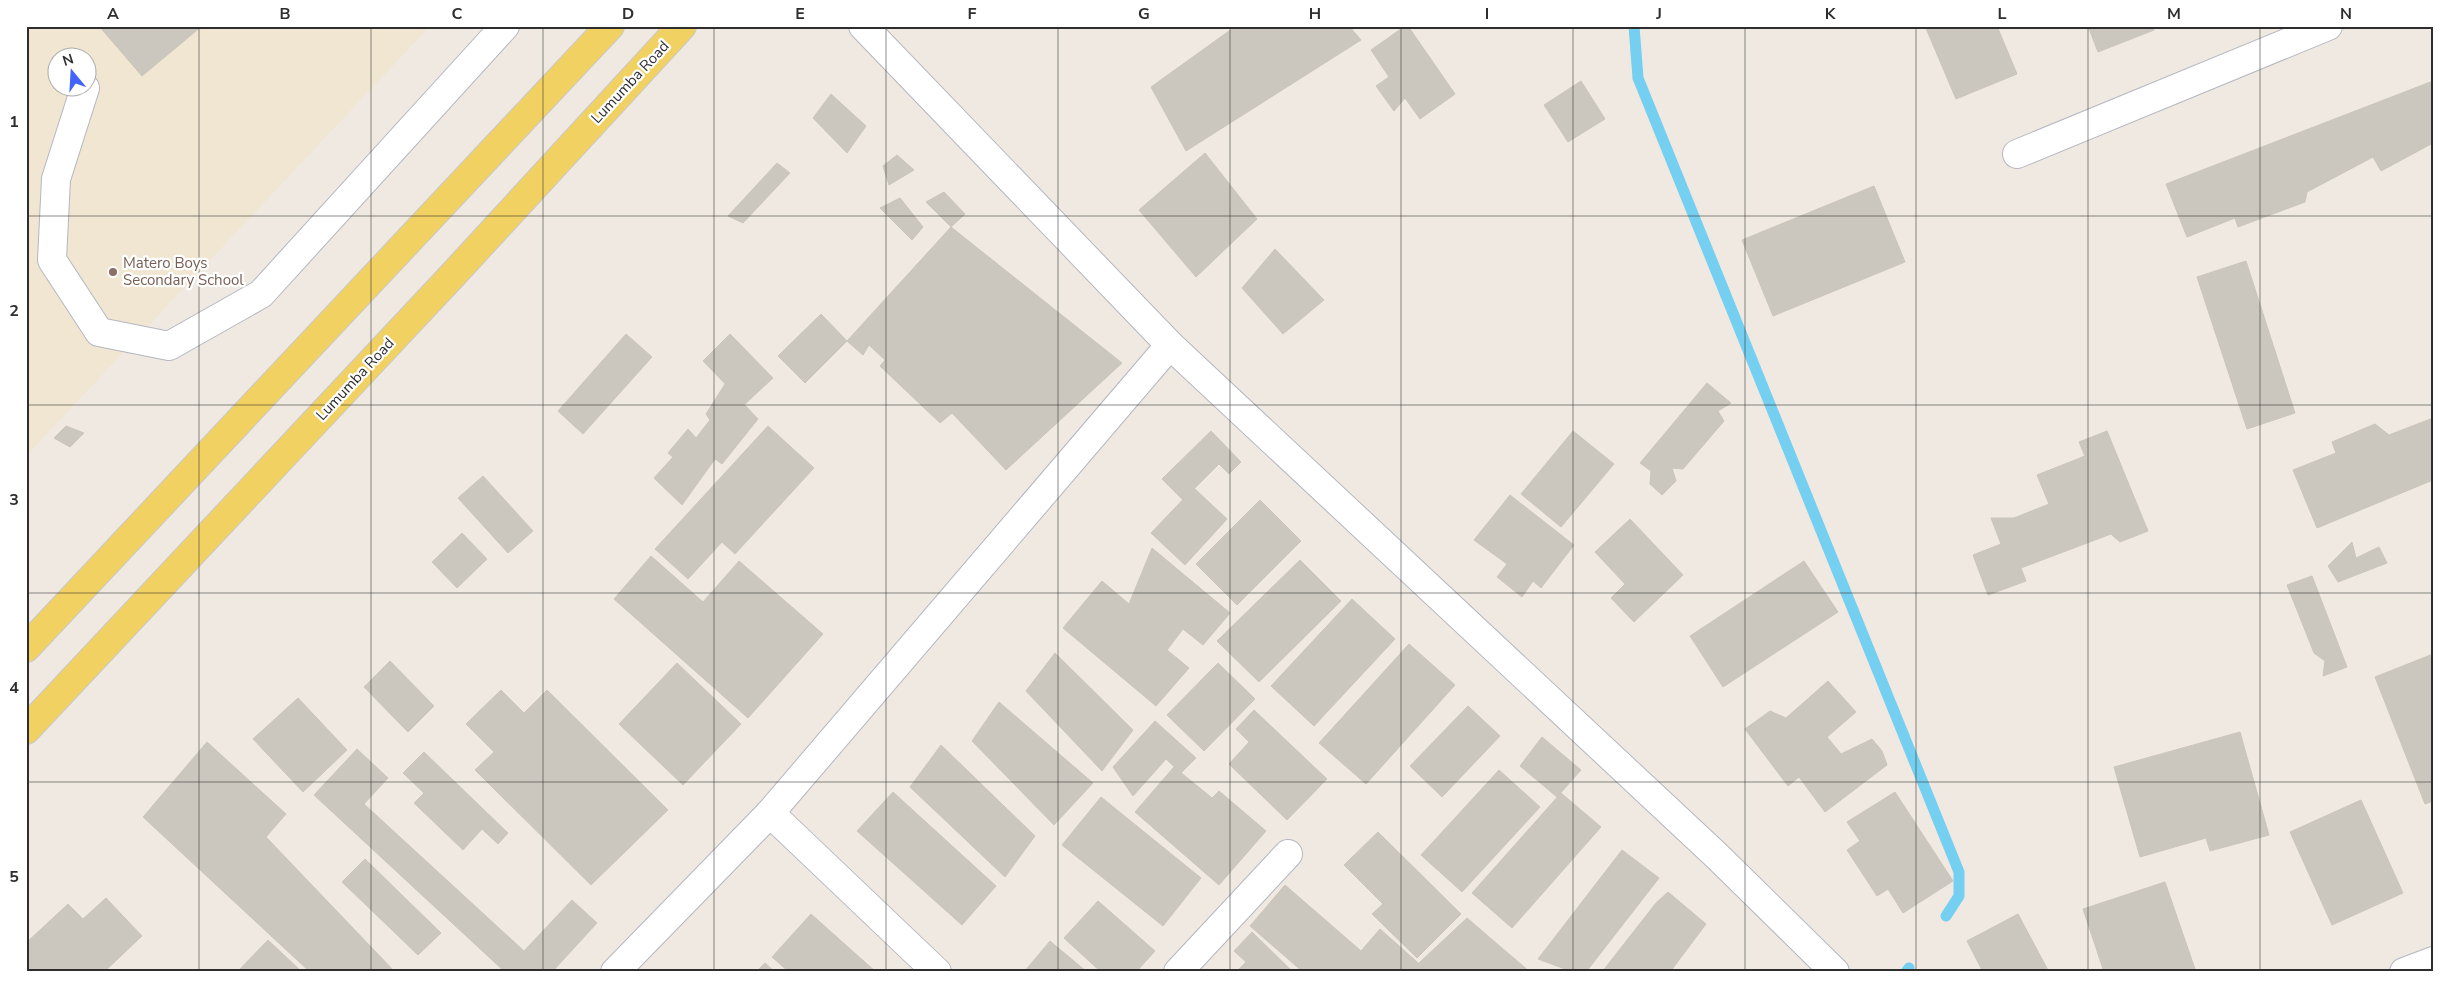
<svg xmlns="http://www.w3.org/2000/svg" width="2459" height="998" font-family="'Nunito Sans',sans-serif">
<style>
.education{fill:#f0e6d1;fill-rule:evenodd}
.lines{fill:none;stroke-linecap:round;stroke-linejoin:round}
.stream{stroke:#75cff0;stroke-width:11}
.building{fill:#cbc7bf;stroke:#cbc5ba}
.minor-casing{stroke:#b4b7c1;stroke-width:30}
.major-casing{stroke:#c9c9c9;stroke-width:30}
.minor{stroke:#fff;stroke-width:28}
.major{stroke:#f2d163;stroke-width:28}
.grid{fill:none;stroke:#2e2e2e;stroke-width:1;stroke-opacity:0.55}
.education-dot{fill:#8d6e63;stroke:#fff;stroke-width:2}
.labels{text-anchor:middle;stroke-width:4.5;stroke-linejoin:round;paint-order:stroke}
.street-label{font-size:15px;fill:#2e2e2e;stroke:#fff}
.education-label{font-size:15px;fill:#785e54;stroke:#fff;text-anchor:start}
.neatline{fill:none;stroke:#2e2e2e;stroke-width:2}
.grid-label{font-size:16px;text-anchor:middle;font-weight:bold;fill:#2e2e2e}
</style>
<rect width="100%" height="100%" fill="#efe9e1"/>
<path class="education" d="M26,26h404l-404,430zM58,58h30v30h-30z"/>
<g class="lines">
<g class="stream">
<polyline points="1634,26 1638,78 1959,872 1959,896 1946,916"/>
<polyline points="1906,972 1909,968"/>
</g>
</g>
<g class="building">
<polygon points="99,26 202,26 142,76"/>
<polygon points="1236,26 1349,26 1361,40 1186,151 1151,87"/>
<polygon points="1405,26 1408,26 1455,94 1420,119 1405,98 1394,111 1376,86 1389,77 1371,50"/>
<polygon points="1925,26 1997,26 2017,74 1956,99"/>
<polygon points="2088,26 2152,26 2154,30 2098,52"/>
<polygon points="1581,81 1605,119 1568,142 1544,105"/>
<polygon points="2433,81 2433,143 2381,171 2373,157 2307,192 2305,202 2238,227 2235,218 2187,237 2166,184"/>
<polygon points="831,94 866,126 847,153 813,118"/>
<polygon points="1205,153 1257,219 1196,277 1139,210"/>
<polygon points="897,155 914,170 889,185 883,166"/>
<polygon points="777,163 790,173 743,223 728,216"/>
<polygon points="1874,186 1905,262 1773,316 1742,240"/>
<polygon points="944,192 965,214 951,227 926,202"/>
<polygon points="900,198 923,227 912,240 880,208"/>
<polygon points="951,227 1122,363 1006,470 952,413 940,423 880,366 885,360 869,345 863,355 847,341"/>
<polygon points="1275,249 1324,300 1283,334 1242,288"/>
<polygon points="2246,261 2295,413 2247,429 2197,277"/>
<polygon points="821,314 847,341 805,383 778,356"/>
<polygon points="626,334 652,357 583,434 558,411"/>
<polygon points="730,334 773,378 745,404 703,361"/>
<polygon points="1707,383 1731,403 1718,411 1724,421 1683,469 1672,468 1676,481 1662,495 1650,484 1651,471 1640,463"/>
<polygon points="725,384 758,419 722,464 715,459 682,505 654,478 673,457 668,453 688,429 696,438 710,420 706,414"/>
<polygon points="2433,418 2433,480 2317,528 2293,470 2336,453 2332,442 2375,424 2389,435"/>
<polygon points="66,426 84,433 70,447 54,438"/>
<polygon points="768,426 814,468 735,554 722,542 688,579 655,549"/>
<polygon points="1211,431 1241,462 1229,474 1219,464 1183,500 1162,479"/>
<polygon points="1573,431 1614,464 1561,527 1521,494"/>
<polygon points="2107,431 2148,531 2120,542 2111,534 2021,568 2026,581 1988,595 1973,555 2001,544 1991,518 2014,518 2049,504 2037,475 2085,456 2079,442"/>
<polygon points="483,476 533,531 508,553 458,498"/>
<polygon points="1194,488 1227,519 1185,565 1151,533"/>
<polygon points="1510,495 1574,545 1541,588 1533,581 1522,597 1497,577 1507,564 1474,540"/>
<polygon points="1260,500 1301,541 1237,605 1196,564"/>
<polygon points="1630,519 1683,575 1634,622 1611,598 1625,584 1595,552"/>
<polygon points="462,533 487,559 457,588 432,562"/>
<polygon points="2352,542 2356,558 2379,547 2387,563 2338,582 2328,566"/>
<polygon points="1152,548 1230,613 1203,645 1183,629 1167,650 1189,668 1156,706 1063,628 1102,581 1129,604"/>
<polygon points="651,556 703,602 739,561 823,634 748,718 614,599"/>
<polygon points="1300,560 1341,601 1259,682 1217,641"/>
<polygon points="1804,561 1838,612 1723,687 1690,636"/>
<polygon points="2312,576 2347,667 2323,676 2325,661 2314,653 2287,585"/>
<polygon points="1352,599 1395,639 1314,726 1271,686"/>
<polygon points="1409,644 1455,685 1366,784 1319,743"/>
<polygon points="1055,653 1133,730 1102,771 1026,691"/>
<polygon points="2433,654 2433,801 2425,804 2375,677"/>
<polygon points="390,661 434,706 408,732 364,687"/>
<polygon points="677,663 741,724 683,785 619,724"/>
<polygon points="1218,663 1255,699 1204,751 1167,715"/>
<polygon points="1828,681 1856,712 1827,737 1841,754 1872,739 1882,751 1887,765 1825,812 1799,777 1788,786 1745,729 1770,711 1786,718"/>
<polygon points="501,690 524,713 547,690 668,810 591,885 475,770 494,752 466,724"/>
<polygon points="298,698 347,750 303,792 253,739"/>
<polygon points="999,702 1093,783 1054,825 972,741"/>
<polygon points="1468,706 1500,736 1442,797 1410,766"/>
<polygon points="1254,710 1327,779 1287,820 1229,764 1249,742 1236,729"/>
<polygon points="1155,721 1196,758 1181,773 1166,759 1133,796 1113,767"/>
<polygon points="2240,732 2269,835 2210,851 2206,838 2140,857 2114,767"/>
<polygon points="1542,737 1581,770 1557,797 1520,766"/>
<polygon points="207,742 286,814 266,837 395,972 310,972 143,817"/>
<polygon points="941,745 1035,836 1005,877 910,787"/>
<polygon points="357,749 388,778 364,804 524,951 572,900 597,923 552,972 505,972 314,795"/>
<polygon points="424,752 508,833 498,844 482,829 463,850 414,803 424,793 403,773"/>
<polygon points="1174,767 1212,798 1219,791 1266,831 1219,885 1135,812"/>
<polygon points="1499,770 1540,807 1462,892 1421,855"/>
<polygon points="893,792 996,886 962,925 857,831"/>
<polygon points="1895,792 1953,881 1903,913 1888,889 1877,896 1847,850 1860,841 1847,822"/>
<polygon points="1561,793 1601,827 1512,928 1472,893"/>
<polygon points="1101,797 1201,878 1163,926 1062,845"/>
<polygon points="2361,800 2403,893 2332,925 2290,832"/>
<polygon points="1378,832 1461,914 1417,958 1372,914 1383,904 1344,865"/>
<polygon points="1622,850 1659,878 1586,972 1573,972 1538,959"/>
<polygon points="365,859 441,933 418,955 342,882"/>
<polygon points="2165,882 2196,972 2104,972 2083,909"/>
<polygon points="1285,885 1361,951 1380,929 1425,969 1423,972 1303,972 1250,926"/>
<polygon points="1668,892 1706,924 1670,972 1602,972 1656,903"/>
<polygon points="106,898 142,936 104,972 26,972 26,943 68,904 83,919"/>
<polygon points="1098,901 1155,951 1136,972 1101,972 1064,938"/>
<polygon points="811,914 876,972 789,972 772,957"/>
<polygon points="2018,914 2049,972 1983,972 1967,941"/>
<polygon points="1467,918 1530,972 1428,972 1419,963"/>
<polygon points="1252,932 1293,972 1236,972 1246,962 1234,951"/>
<polygon points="268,940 302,972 237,972"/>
<polygon points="1050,941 1087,972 1024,972"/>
<polygon points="765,963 775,972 756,972"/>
</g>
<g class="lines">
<g class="minor-casing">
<g id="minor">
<polyline points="863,26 1170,345 1717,856 1835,972"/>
<polyline points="85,88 56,179 52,260 99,332 169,346 261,294 505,26"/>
<polyline points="2017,154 2328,26"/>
<polyline points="770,813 937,972"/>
<polyline points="615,972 770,813 1170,345"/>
<polyline points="1178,972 1288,854"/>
<polyline points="2404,972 2433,961"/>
</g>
</g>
<g class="major-casing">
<g id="major">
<polyline points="26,648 610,26"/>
<polyline points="26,730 450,278 682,26"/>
</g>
</g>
<use href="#minor" class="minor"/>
<use href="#major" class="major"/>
</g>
<path class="grid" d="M199,26v946M371,26v946M543,26v946M714,26v946M886,26v946M1058,26v946M1230,26v946M1401,26v946M1573,26v946M1745,26v946M1916,26v946M2088,26v946M2260,26v946M26,216h2407M26,405h2407M26,593h2407M26,782h2407"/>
<circle class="education-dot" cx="113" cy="272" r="5"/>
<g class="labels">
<g class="street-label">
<text transform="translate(630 82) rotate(-47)" y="5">Lumumba Road</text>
<text transform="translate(355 379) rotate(-47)" y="5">Lumumba Road</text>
</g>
<g class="education-label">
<text x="123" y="268">Matero Boys<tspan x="123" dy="17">Secondary School</tspan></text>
</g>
</g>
<rect width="2459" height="998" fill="none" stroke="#ffffff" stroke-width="55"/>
<g transform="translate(72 72) rotate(342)"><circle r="24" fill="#ffffff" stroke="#ababab"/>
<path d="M0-4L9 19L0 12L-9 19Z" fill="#4264fb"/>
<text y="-8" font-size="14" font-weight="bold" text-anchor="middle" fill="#2e2e2e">N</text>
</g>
<rect x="28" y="28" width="2404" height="942" class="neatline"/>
<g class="grid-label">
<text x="113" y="19">A</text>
<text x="285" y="19">B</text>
<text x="457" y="19">C</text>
<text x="628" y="19">D</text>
<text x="800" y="19">E</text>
<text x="972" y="19">F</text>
<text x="1144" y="19">G</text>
<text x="1315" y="19">H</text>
<text x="1487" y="19">I</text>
<text x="1659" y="19">J</text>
<text x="1830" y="19">K</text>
<text x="2002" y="19">L</text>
<text x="2174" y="19">M</text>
<text x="2346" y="19">N</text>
<text x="14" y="127">1</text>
<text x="14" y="316">2</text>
<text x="14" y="505">3</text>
<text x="14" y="693">4</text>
<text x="14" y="882">5</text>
</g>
</svg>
